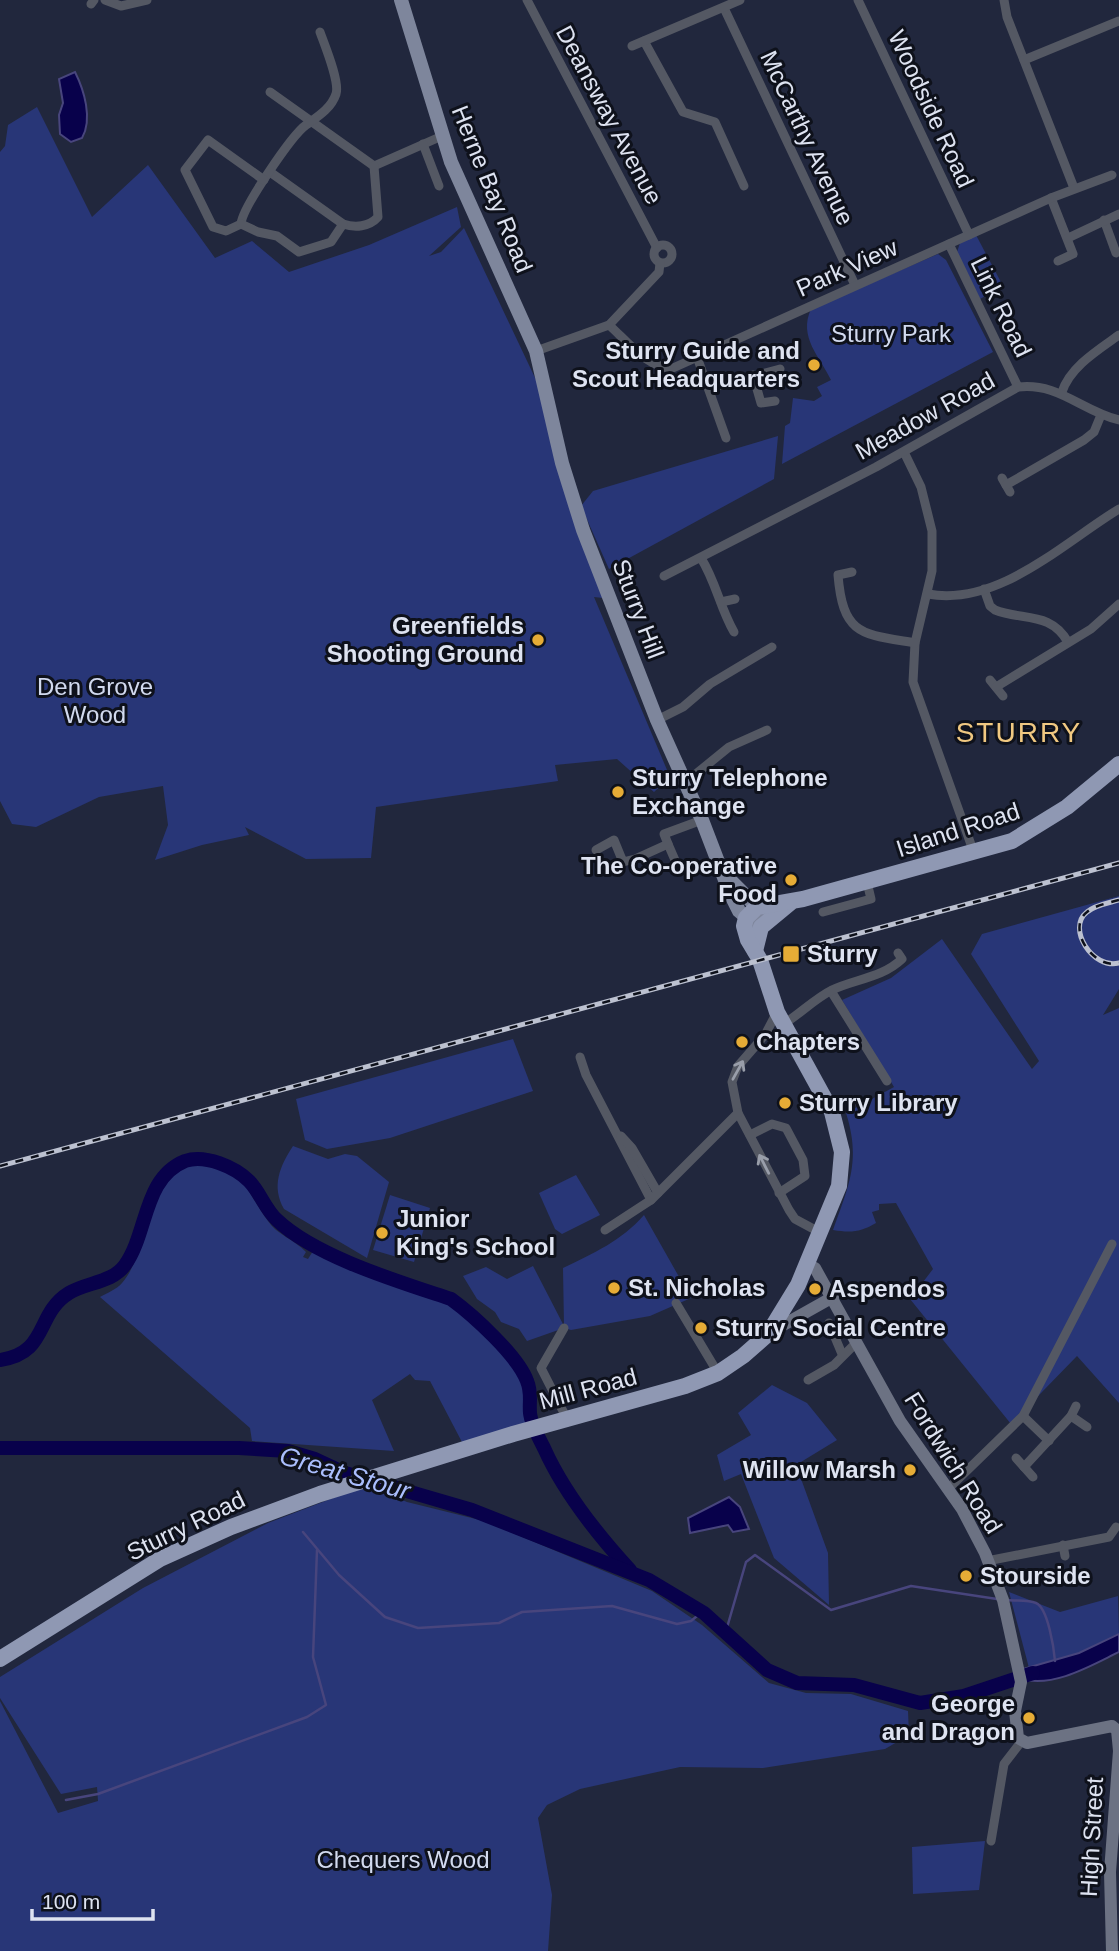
<svg xmlns="http://www.w3.org/2000/svg" width="1119" height="1951" font-family="Arial,sans-serif">
<style>
.green{fill:#283677}
.water{fill:#08014b;stroke:#48457d;stroke-width:2}
.lines{fill:none;stroke-linecap:round;stroke-linejoin:round}
.stream{stroke:#48457d;stroke-width:2.5}
.river{stroke:#08014b;stroke-width:14}
.street{stroke:#545863;stroke-width:9}
.secondary{stroke:#6c7283;stroke-width:12}
.primary{stroke:#7e869c;stroke-width:14}
.highway{stroke:#8f98b3;stroke-width:16}
.rail-casing{stroke:#bcc1d0;stroke-width:5}
.rail{stroke:#0e111b;stroke-width:2.5;stroke-dasharray:8;stroke-linecap:butt}
.oneway{stroke:#999eaa}
.poi-dot{fill:#e6ac36;stroke:#0e111b;stroke-width:2.5}
.labels{text-anchor:middle;stroke-width:6;stroke-linejoin:round;paint-order:stroke}
.street-label{font-size:24px;fill:#dee3f1;stroke:#0e111b}
.park-label{font-size:24px;fill:#d2daef;stroke:#0e111b}
.poi-label{font-size:24px;font-weight:bold;fill:#dee3f1;stroke:#0e111b;text-anchor:start}
.water-label{font-size:26px;font-style:italic;fill:#aabefd;stroke:#0e111b}
.quarter-label{font-size:28px;letter-spacing:2px;fill:#f0c881;stroke:#0e111b}
</style>
<rect width="100%" height="100%" fill="#21273d"/>
<g class="green">
<polygon points="37,107 92,217 148,165 215,258 252,241 289,272 369,245 457,207 461,227 429,256 441,252 464,228 537,382 603,598 594,597 670,777 654,792 617,759 555,765 558,781 376,807 371,858 306,859 245,827 249,835 202,845 155,860 168,825 163,786 99,797 36,827 12,824 0,801 0,152 5,146 8,125"/>
<polygon points="976,235 1003,286 980,299 957,252 960,243"/>
<path d="M938,254l8,6 47,92 -211,112 3,-38 5,-3 3,-25 21,3 8,-5 -5,-9 14,-7c-11,-23 -33,-43 -20,-71z"/>
<polygon points="778,436 774,479 609,569 581,506 593,491"/>
<path d="M1119,896v93l-16,26 16,-7v395l-42,-47 -66,68 -101,-125 23,-30 -37,-66 -17,1v6l-7,2 4,11c-15,9 -25,10 -43,7 16,-45 28,-70 13,-117l48,-26 -52,-87 49,-22 51,-39 90,130 7,-8 -68,-107 11,-20z"/>
<polygon points="513,1039 533,1091 390,1138 327,1149 305,1140 296,1099"/>
<path d="M293,1146l35,13 17,-5 12,2 32,26 -22,76 -83,-49c-13,-23 -4,-43 9,-63z"/>
<path d="M201,1163c49,13 41,22 67,58 8,13 27,19 38,31l-3,5 5,2 5,-8 134,50c25,17 76,64 81,95 1,9 -2,17 0,27l-65,21 -33,-63 -15,-1 -5,-6 -38,26 22,51 -142,-10 -2,-13 -150,-131c7,-4 17,-8 22,-14 32,-38 20,-109 79,-120z"/>
<polygon points="576,1175 600,1215 562,1234 555,1229 539,1193"/>
<polygon points="390,1195 430,1208 414,1262 373,1250"/>
<path d="M644,1215l47,83 -41,18 -79,14 -7,-2 -37,13 -8,-12 -18,-7 -6,-10 -18,-13 -14,-23 23,-9 21,12 26,-13 31,60 -1,-58c31,-15 58,-27 81,-53z"/>
<polygon points="772,1385 807,1403 837,1440 796,1465 828,1553 829,1605 774,1558 741,1474 724,1481 717,1455 751,1435 738,1413"/>
<polygon points="367,1485 407,1502 484,1521 652,1591 702,1625 769,1683 806,1693 851,1694 908,1711 909,1735 885,1749 763,1768 680,1767 580,1789 547,1805 538,1818 552,1895 548,1951 0,1951 0,1701 58,1813 98,1801 97,1787 61,1794 0,1698 0,1677 143,1588 268,1523"/>
<polygon points="1009,1592 1060,1612 1118,1596 1119,1634 1079,1653 1029,1668"/>
<polygon points="985,1841 979,1890 913,1894 912,1847"/>
</g>
<g class="water">
<path d="M75,72c9,18 18,47 7,66l-11,4 -11,-8 -1,-19 4,-12 -4,-24z"/>
<polygon points="729,1497 740,1507 749,1529 733,1532 728,1525 690,1533 688,1518"/>
<path d="M1119,1634v18c-27,13 -65,36 -97,27l1,-10 56,-16z"/>
</g>
<g class="lines">
<g class="stream">
<polyline points="303,1532 339,1575 385,1617 418,1628 499,1623 522,1612 612,1606 677,1624 691,1621 702,1612"/>
<path d="M1008,1600c8,1 20,0 28,3 12,5 18,46 19,58"/>
<polyline points="726,1631 746,1562 755,1555 831,1610 911,1586 997,1599"/>
<polyline points="66,1800 98,1794 307,1717 326,1705 313,1657 317,1550"/>
</g>
<g class="river">
<path d="M0,1360c49,-7 35,-46 69,-67 18,-11 43,-10 56,-28 23,-32 18,-87 60,-104 20,-7 50,6 64,20 11,11 16,28 28,39 39,37 123,62 174,79 22,16 67,57 76,82 5,12 2,20 3,32 1,11 9,25 14,35 20,45 53,86 86,122"/>
<polyline points="0,1448 239,1448 288,1451 315,1459 345,1473 472,1510 649,1580 704,1613 767,1670 797,1683 854,1685 920,1703 964,1696 1033,1673"/>
</g>
<g class="street">
<polyline points="105,0 121,6 147,0"/>
<polyline points="527,0 657,248"/>
<polyline points="858,0 969,235"/>
<polyline points="1004,0 1007,17 1074,188"/>
<polyline points="91,4 94,0"/>
<polyline points="724,8 855,285"/>
<polyline points="644,41 683,112 715,122 744,186"/>
<polyline points="632,46 740,0"/>
<polyline points="1024,60 1119,21"/>
<polyline points="270,92 374,166 442,136"/>
<polyline points="423,144 439,186"/>
<path d="M270,172l73,52c12,4 26,3 35,-7l-4,-51"/>
<polyline points="1051,198 1073,254 1058,261"/>
<polyline points="1104,220 1116,253"/>
<path d="M241,224c1,-16 51,-89 65,-99 11,-8 25,-16 30,-31 4,-12 -11,-48 -16,-62"/>
<polyline points="241,224 226,231 213,227 185,170 208,140 264,180"/>
<polyline points="241,224 258,232 277,236 299,252 331,242 343,224"/>
<polyline points="1068,238 1119,214"/>
<polyline points="949,244 1018,387"/>
<circle cx="663" cy="254" r="9"/>
<path d="M609,325c18,16 39,44 64,43l378,-170 61,-23"/>
<polyline points="536,351 609,325 659,272 660,263"/>
<polyline points="697,357 726,438"/>
<polyline points="753,375 761,403 775,401"/>
<polyline points="710,388 780,369"/>
<path d="M1062,392c8,-25 36,-42 57,-57"/>
<polyline points="904,452 921,487 932,531 932,571 915,643 913,682 974,853"/>
<polyline points="1002,478 1010,492"/>
<polyline points="1006,485 1084,440 1094,432 1101,415"/>
<path d="M701,558c15,24 19,50 33,74"/>
<path d="M852,572l-14,3c5,61 24,59 77,68"/>
<path d="M664,576l212,-109 142,-80c40,-5 64,24 101,33"/>
<path d="M984,589l6,17 5,4c28,11 55,1 73,32"/>
<path d="M928,594c70,13 135,-51 191,-85"/>
<polyline points="721,602 735,599"/>
<polyline points="990,680 1003,696"/>
<polyline points="996,687 1091,629 1119,604"/>
<polyline points="657,720 683,707 710,684 772,647"/>
<polyline points="686,782 729,747 767,730"/>
<polyline points="668,844 678,867"/>
<polyline points="596,850 614,840 623,862 635,859 668,844 664,834 702,820"/>
<polyline points="823,912 871,899 867,882"/>
<polyline points="831,991 887,1081"/>
<polyline points="777,1012 765,1035 738,1066 732,1082 738,1113 789,1210 795,1219 821,1233"/>
<path d="M782,1025c17,-10 32,-26 50,-35 23,-11 50,-12 70,-31l-4,-6"/>
<polyline points="580,1057 586,1075 651,1200"/>
<polyline points="750,1135 772,1124 786,1128 803,1160 805,1176 779,1193"/>
<polyline points="621,1136 632,1148 658,1193"/>
<polyline points="605,1230 651,1200 738,1113"/>
<polyline points="676,1303 718,1373"/>
<polyline points="829,1323 842,1354"/>
<polyline points="564,1328 541,1368 566,1417"/>
<polyline points="808,1380 834,1365 856,1343"/>
<polyline points="1023,1416 1049,1441"/>
<polyline points="1071,1416 1087,1427"/>
<polyline points="1016,1458 1033,1477"/>
<polyline points="1024,1467 1071,1416 1076,1406"/>
<polyline points="948,1489 1023,1416 1112,1244"/>
<polyline points="1063,1545 1065,1556"/>
<polyline points="987,1561 1109,1537 1116,1527"/>
<polyline points="991,1841 1004,1764 1021,1742"/>
</g>
<g class="secondary">
<polyline points="807,1264 815,1268 900,1421 962,1509 985,1553 1003,1600 1021,1682 1015,1711 1018,1738 1027,1743 1112,1726 1117,1730 1119,1751 1110,1872 1112,1951"/>
<polyline points="769,1333 833,1297"/>
</g>
<g class="primary">
<polyline points="401,0 451,162 536,351 562,463 583,530 657,720 702,820 730,893 739,911 753,923"/>
<polyline points="730,880 757,907 764,922"/>
</g>
<g class="highway">
<polyline points="755,951 761,927 790,903"/>
<polyline points="0,1659 160,1559 231,1527 320,1494 513,1434 685,1386 718,1373 743,1356 768,1334 798,1285 839,1186 842,1152 832,1112 777,1012 760,960 748,940 744,926 746,918 757,907 803,899 1012,841 1067,807 1119,764"/>
</g>
<g class="rail-casing">
<g id="rail">
<path d="M1119,900c-10,3 -24,5 -32,12 -21,16 6,58 32,51"/>
<polyline points="0,1166 1119,863"/>
</g>
</g>
<use href="#rail" class="rail"/>
</g>
<defs><path id="oneway-shaft" d="M-6 0H5M1.5-3L5.5 0L1.5 3" fill="none" stroke-width="1.6" stroke-linecap="round" stroke-linejoin="round" transform="scale(1.75)"/></defs>
<g class="oneway">
<use href="#oneway-shaft" transform="translate(738 1070) rotate(-61)"/>
<use href="#oneway-shaft" transform="translate(764 1164) rotate(-117)"/>
</g>
<g class="poi-dot">
<circle cx="814" cy="365" r="7"/>
<circle cx="538" cy="640" r="7"/>
<circle cx="618" cy="792" r="7"/>
<circle cx="791" cy="880" r="7"/>
<rect x="782" y="945" width="18" height="18" rx="3.5"/>
<circle cx="742" cy="1042" r="7"/>
<circle cx="785" cy="1103" r="7"/>
<circle cx="382" cy="1233" r="7"/>
<circle cx="614" cy="1288" r="7"/>
<circle cx="815" cy="1289" r="7"/>
<circle cx="701" cy="1328" r="7"/>
<circle cx="910" cy="1470" r="7"/>
<circle cx="966" cy="1576" r="7"/>
<circle cx="1029" cy="1718" r="7"/>
</g>
<g class="labels">
<g class="street-label">
<text transform="translate(931 109) rotate(65)" y="8">Woodside Road</text>
<text transform="translate(609 115) rotate(62)" y="8">Deansway Avenue</text>
<text transform="translate(807 138) rotate(65)" y="8">McCarthy Avenue</text>
<text transform="translate(492 189) rotate(68)" y="8">Herne Bay Road</text>
<text transform="translate(847 268) rotate(-24)" y="8">Park View</text>
<text transform="translate(1001 307) rotate(64)" y="8">Link Road</text>
<text transform="translate(925 416) rotate(-29)" y="8">Meadow Road</text>
<text transform="translate(638 609) rotate(69)" y="8">Sturry Hill</text>
<text transform="translate(958 830) rotate(-18)" y="8">Island Road</text>
<text transform="translate(588 1389) rotate(-15)" y="8">Mill Road</text>
<text transform="translate(953 1463) rotate(58)" y="8">Fordwich Road</text>
<text transform="translate(186 1526) rotate(-26)" y="8">Sturry Road</text>
<text transform="translate(1092 1837) rotate(-87)" y="8">High Street</text>
</g>
<g class="park-label">
<text x="891" y="342">Sturry Park</text>
<text x="95" y="695">Den Grove<tspan x="95" dy="28">Wood</tspan></text>
<text x="403" y="1868">Chequers Wood</text>
</g>
<g class="poi-label">
<text x="800" y="359" text-anchor="end">Sturry Guide and<tspan x="800" dy="28">Scout Headquarters</tspan></text>
<text x="524" y="634" text-anchor="end">Greenfields<tspan x="524" dy="28">Shooting Ground</tspan></text>
<text x="632" y="786">Sturry Telephone<tspan x="632" dy="28">Exchange</tspan></text>
<text x="777" y="874" text-anchor="end">The Co-operative<tspan x="777" dy="28">Food</tspan></text>
<text x="807" y="962">Sturry</text>
<text x="756" y="1050">Chapters</text>
<text x="799" y="1111">Sturry Library</text>
<text x="396" y="1227">Junior<tspan x="396" dy="28">King's School</tspan></text>
<text x="628" y="1296">St. Nicholas</text>
<text x="829" y="1297">Aspendos</text>
<text x="715" y="1336">Sturry Social Centre</text>
<text x="896" y="1478" text-anchor="end">Willow Marsh</text>
<text x="980" y="1584">Stourside</text>
<text x="1015" y="1712" text-anchor="end">George<tspan x="1015" dy="28">and Dragon</tspan></text>
</g>
<g class="water-label">
<text transform="translate(345 1473) rotate(16)" y="9">Great Stour</text>
</g>
<g class="quarter-label">
<text x="1019" y="742">STURRY</text>
</g>
</g>
<path d="M32 1909v10h121v-10" fill="none" stroke="#dee3f1" stroke-width="3.5"/>
<text x="42" y="1909" font-size="21" fill="#dee3f1" stroke="#0e111b" stroke-width="5" paint-order="stroke">100 m</text>
</svg>
